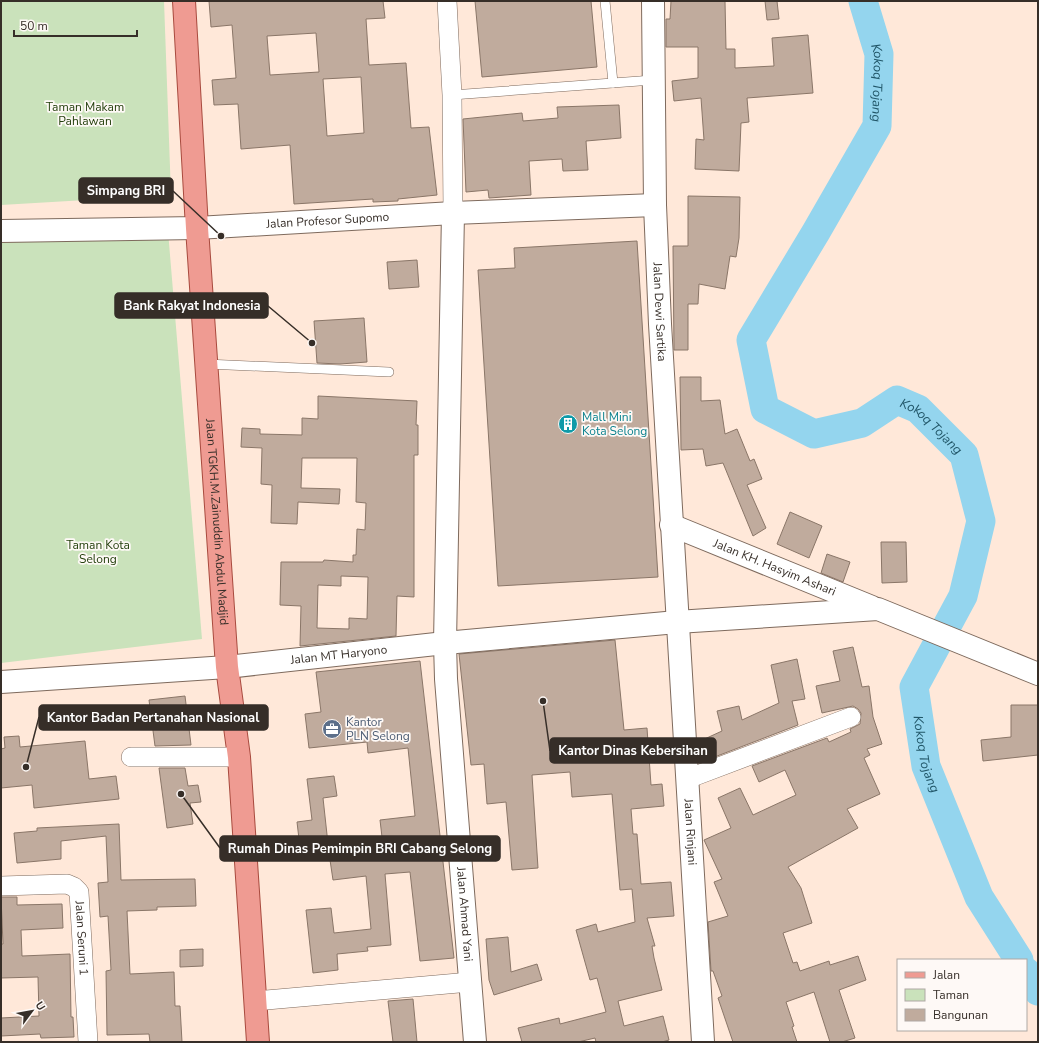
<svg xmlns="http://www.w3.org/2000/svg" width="1039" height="1043" font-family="'Nunito Sans',sans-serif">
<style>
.green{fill:#cae2bb}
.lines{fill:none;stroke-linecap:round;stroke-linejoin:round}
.river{stroke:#94d5ee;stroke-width:29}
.building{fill:#c0ab9d;stroke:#8a7668;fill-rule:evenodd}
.lane-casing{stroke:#7e6a5d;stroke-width:10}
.street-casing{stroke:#7e6a5d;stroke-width:20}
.secondary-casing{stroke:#7e6a5d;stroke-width:24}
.primary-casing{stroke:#a84a3e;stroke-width:24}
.lane{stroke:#fff;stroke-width:9}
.street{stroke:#fff;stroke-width:19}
.secondary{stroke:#fff;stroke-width:22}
.primary{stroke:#ef9b92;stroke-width:22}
.labels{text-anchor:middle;stroke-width:3.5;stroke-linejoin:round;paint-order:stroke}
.park-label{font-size:12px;fill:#24400d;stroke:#fef9f6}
.street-label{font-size:12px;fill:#362e28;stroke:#fef9f6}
.culture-label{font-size:12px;fill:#0d838f;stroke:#fef9f6;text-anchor:start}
.service-label{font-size:12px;fill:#4e5e75;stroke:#fef9f6;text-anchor:start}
.water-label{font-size:13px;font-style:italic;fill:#225769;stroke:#fef9f6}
.leader{fill:none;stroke:#362e28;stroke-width:1.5}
.callout-dot{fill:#362e28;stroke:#fef9f6;stroke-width:1.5}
.callout{fill:#362e28;stroke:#362e28;stroke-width:1.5}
.callout-label{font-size:13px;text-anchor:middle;font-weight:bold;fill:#fff}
</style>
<rect width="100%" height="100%" fill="#ffe8d9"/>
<g class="green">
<polygon points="1,1 164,1 171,195 1,205"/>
<polygon points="168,231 202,639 1,663 1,243"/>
</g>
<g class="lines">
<g class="river">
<path id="s1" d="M863,1l16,53 -2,72 -61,106 -65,108 14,69 49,25 48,-11 35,-23 21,9 46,46 17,66 -18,75 -49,91 12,79 53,131 40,63"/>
<polyline points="1026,972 1038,991"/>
</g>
</g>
<g class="building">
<path d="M209,1h174l2,17 -19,1 3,46 37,-2 5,65 18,-1 8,68 -39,4v2l-25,1v-3l-79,5 -4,-59 -49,4 -3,-45 -24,1 -2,-25 24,-2 -4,-53 -21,2zM316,33l3,39 -49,3 -3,-39zM361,77l3,56 -37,3 -4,-57z"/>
<polygon points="475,1 591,1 597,67 482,77"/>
<polygon points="671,1 725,1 726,49 735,49 735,68 774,66 772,38 808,35 813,93 747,98 749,122 741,123 739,171 695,169 696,139 704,140 701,98 674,101 672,81 698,78 698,47 666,47 666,19 670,19"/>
<polygon points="765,1 777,1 779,19 767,20"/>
<polygon points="619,105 621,138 586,141 588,170 563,171 562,159 529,161 531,195 489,198 488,190 466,192 463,119 522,113 523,121 558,118 557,107"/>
<polygon points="688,196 740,197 739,238 736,257 730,256 725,289 699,284 698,304 688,304 688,350 674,350 673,246 688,246"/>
<polygon points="637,241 658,577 498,586 478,270 515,268 514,248"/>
<polygon points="417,260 419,287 389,289 387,262"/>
<polygon points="364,318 367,362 340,364 317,363 314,321"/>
<polygon points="680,377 701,377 701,401 720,400 725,434 737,429 750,461 754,459 762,479 747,485 766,528 753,536 723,463 706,466 703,449 681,450"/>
<path d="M318,396l99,5 -1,24h2v30h-4v142l-17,-1 -1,40 -96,10 1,-40 -21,-1 1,-43h42l1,-2 29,2v-7h3l1,-26 8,1 1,-27 -10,-1 1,-44h-55l-1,30 39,1 -1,15 -41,-2 -1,22 -26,-1 1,-38 -11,-1 1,-36 -21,-1 1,-19 18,1v5l42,1v-17l16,1zM341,576l27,1 -1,42 -18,-1v11l-32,-1 1,-43 23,1z"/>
<polygon points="790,512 822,526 809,558 777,544"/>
<polygon points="881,542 906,542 907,582 882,583"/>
<polygon points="827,554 850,562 843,582 821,573"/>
<polygon points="615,640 624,730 647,728 651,785 662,784 664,806 631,809 633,834 637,834 641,884 671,882 674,916 647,918 655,946 652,946 654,958 662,990 618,1001 624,1026 663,1016 669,1040 662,1042 596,1042 595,1038 578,1042 522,1042 518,1028 559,1018 560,1024 606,1012 597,978 590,980 576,930 596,924 598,932 635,922 632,889 620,890 612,794 572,797 570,772 532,775 538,868 512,870 506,802 487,804 484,764 471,765 459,654"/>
<polygon points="853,647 862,687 869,686 873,717 882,744 867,749 870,755 864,758 880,794 847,809 858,828 788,867 801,888 812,923 783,933 793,963 797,962 800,971 829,961 830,965 858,956 866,980 839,990 855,1038 842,1042 830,1042 814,992 786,1002 794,1026 792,1027 797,1042 733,1042 718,998 722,996 713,971 711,971 708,922 728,916 714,882 722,879 704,840 731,828 718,798 740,788 753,815 796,795 785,770 759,782 752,766 827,738 829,742 851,732 850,729 860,724 861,713 858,709 853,706 822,713 816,686 840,681 833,651"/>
<polygon points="797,659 805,699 792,701 798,725 699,763 698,742 722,731 717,711 739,706 742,720 779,703 771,665"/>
<polygon points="420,661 454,958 420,961 410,872 385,874 391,945 367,947 368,951 337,954 338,970 313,973 306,910 331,908 334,933 371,929 366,876 333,880 330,860 384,854 380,820 415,816 408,748 368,753 367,742 309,748 305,714 321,712 316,672"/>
<polygon points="185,696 191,745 155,746 149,700"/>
<polygon points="1011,705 1038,705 1038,755 983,761 981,740 1011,737"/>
<polygon points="19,736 20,747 85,741 89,779 116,776 119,799 34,808 32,785 1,788 1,749 5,748 4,737"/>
<polygon points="159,768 185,768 188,786 198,785 201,802 190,803 193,824 167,828"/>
<polygon points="334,776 337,796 323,798 329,853 301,856 297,822 312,820 307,779"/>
<polygon points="119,824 121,880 195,879 196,906 157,907 157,910 127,911 130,974 174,972 175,1006 180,1006 182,1042 150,1042 149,1034 107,1035 106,971 111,970 108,916 100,917 98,883 108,882 106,836 61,841 61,859 17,863 14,833 37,831 37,828"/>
<polygon points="1,897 17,897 17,905 62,904 63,928 21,930 22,956 70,954 71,1017 73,1017 74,1037 41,1038 40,1034 1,1036 1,1018 39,1016 38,977 1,978 1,944 3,944"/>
<polygon points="508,937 511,972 537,964 542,980 494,995 489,980 486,939"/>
<polygon points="203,949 203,966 180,967 180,950"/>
<polygon points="413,999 417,1042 393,1042 388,1001"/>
</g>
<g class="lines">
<g class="lane-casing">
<g id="lane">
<polyline points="605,1 613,83"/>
<polyline points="452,95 653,80"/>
<polyline points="206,364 389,372"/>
</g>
</g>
<g class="street-casing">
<g id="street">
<polyline points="447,1 452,95 453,213"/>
<polyline points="131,757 239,757"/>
<polyline points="687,779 851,717"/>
<path id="s2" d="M1,886l66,-2 7,3 5,5 9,150"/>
<polyline points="255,1001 470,982"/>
</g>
</g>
<g class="secondary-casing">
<g id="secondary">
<path id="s3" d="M653,1l2,204 5,119 43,718"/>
<path id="s4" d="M453,213l-8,430 1,36 29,363"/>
<path id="s5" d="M1,231l196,-3 256,-15 202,-8"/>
<path id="s6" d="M671,525l201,82"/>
<path id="s7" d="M1,682l226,-15 218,-24 232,-21 201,-13 160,65"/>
</g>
</g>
<g class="primary-casing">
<g id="primary">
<path id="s8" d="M184,1l13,227 30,439 12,90 19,285"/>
</g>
</g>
<use href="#lane" class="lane"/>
<use href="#street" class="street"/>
<use href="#secondary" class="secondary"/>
<use href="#primary" class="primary"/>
</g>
<defs>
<g id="building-disc" transform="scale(1)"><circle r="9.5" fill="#0f9aa8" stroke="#fef9f6"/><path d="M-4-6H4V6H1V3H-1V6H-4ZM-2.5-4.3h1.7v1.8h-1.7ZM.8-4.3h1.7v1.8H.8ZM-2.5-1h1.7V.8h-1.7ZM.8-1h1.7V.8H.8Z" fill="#fff"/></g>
<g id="office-disc" transform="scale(1)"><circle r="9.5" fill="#5c6f8a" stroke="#fef9f6"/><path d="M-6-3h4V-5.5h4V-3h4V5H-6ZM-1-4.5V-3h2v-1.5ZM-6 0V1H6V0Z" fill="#fff"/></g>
</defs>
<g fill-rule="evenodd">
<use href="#building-disc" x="568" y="424"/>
<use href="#office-disc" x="332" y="729"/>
</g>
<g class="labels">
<g class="park-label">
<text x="85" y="111">Taman Makam<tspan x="85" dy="14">Pahlawan</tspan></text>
<text x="98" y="549">Taman Kota<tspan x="98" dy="14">Selong</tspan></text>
</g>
<g class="street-label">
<text dy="4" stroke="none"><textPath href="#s5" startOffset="327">Jalan Profesor Supomo</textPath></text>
<text dy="4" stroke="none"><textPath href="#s3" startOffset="311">Jalan Dewi Sartika</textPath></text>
<text dy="4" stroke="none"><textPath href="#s8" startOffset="522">Jalan TGKH.M.Zainuddin Abdul Madjid</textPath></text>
<text dy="4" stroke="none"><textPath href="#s6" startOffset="112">Jalan KH. Hasyim Ashari</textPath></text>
<text dy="4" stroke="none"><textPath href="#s7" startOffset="339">Jalan MT Haryono</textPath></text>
<text dy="4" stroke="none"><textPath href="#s3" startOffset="832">Jalan Rinjani</textPath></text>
<text dy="4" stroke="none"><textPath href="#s4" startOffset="702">Jalan Ahmad Yani</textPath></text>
<text dy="4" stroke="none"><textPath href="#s2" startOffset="127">Jalan Seruni 1</textPath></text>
</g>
<g class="culture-label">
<text x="582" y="421">Mall Mini<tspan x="582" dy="14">Kota Selong</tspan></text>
</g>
<g class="service-label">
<text x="346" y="726">Kantor<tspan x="346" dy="14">PLN Selong</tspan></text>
</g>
<g class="water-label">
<text dy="5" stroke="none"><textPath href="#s1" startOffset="84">Kokoq Tojang</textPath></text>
<text dy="5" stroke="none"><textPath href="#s1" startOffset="636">Kokoq Tojang</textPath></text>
<text dy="5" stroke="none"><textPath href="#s1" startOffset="997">Kokoq Tojang</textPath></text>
</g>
</g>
<path class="leader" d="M221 236L173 191M312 343L268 306M26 767L39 717M543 701L550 751M181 794L220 848"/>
<g class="callout-dot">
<circle cx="221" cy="236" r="4"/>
<circle cx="312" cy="343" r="4"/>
<circle cx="26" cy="767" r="4"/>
<circle cx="543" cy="701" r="4"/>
<circle cx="181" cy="794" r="4"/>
</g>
<g class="callout">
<rect x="79" y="178" width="94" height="25" rx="4"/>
<rect x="115" y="293" width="153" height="25" rx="4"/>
<rect x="39" y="705" width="229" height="25" rx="4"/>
<rect x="550" y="738" width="166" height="25" rx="4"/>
<rect x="220" y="836" width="280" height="25" rx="4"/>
</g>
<g class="callout-label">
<text x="126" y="195">Simpang BRI</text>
<text x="192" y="310">Bank Rakyat Indonesia</text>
<text x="153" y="722">Kantor Badan Pertanahan Nasional</text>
<text x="633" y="755">Kantor Dinas Kebersihan</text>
<text x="360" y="853">Rumah Dinas Pemimpin BRI Cabang Selong</text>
</g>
<rect width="1039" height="1043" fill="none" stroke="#362e28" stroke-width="4"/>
<rect x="897" y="959" width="130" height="72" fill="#fef9f6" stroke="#aea8a4"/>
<rect x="905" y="972" width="20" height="6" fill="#ef9b92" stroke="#aea8a4"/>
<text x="933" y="979" font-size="12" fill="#362e28">Jalan</text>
<rect x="905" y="989" width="20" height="12" fill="#cae2bb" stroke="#aea8a4"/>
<text x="933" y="999" font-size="12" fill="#362e28">Taman</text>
<rect x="905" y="1009" width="20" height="12" fill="#c0ab9d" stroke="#aea8a4"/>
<text x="933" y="1019" font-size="12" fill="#362e28">Bangunan</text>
<g transform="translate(32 1011) rotate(58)" stroke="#fef9f6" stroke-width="3" paint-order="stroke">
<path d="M0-3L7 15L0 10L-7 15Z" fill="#362e28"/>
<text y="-6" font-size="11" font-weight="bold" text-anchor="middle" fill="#362e28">U</text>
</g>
<path d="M14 30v6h123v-6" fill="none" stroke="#362e28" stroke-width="2"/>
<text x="20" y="30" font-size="12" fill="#362e28" stroke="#fef9f6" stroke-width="3" paint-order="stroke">50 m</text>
</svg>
